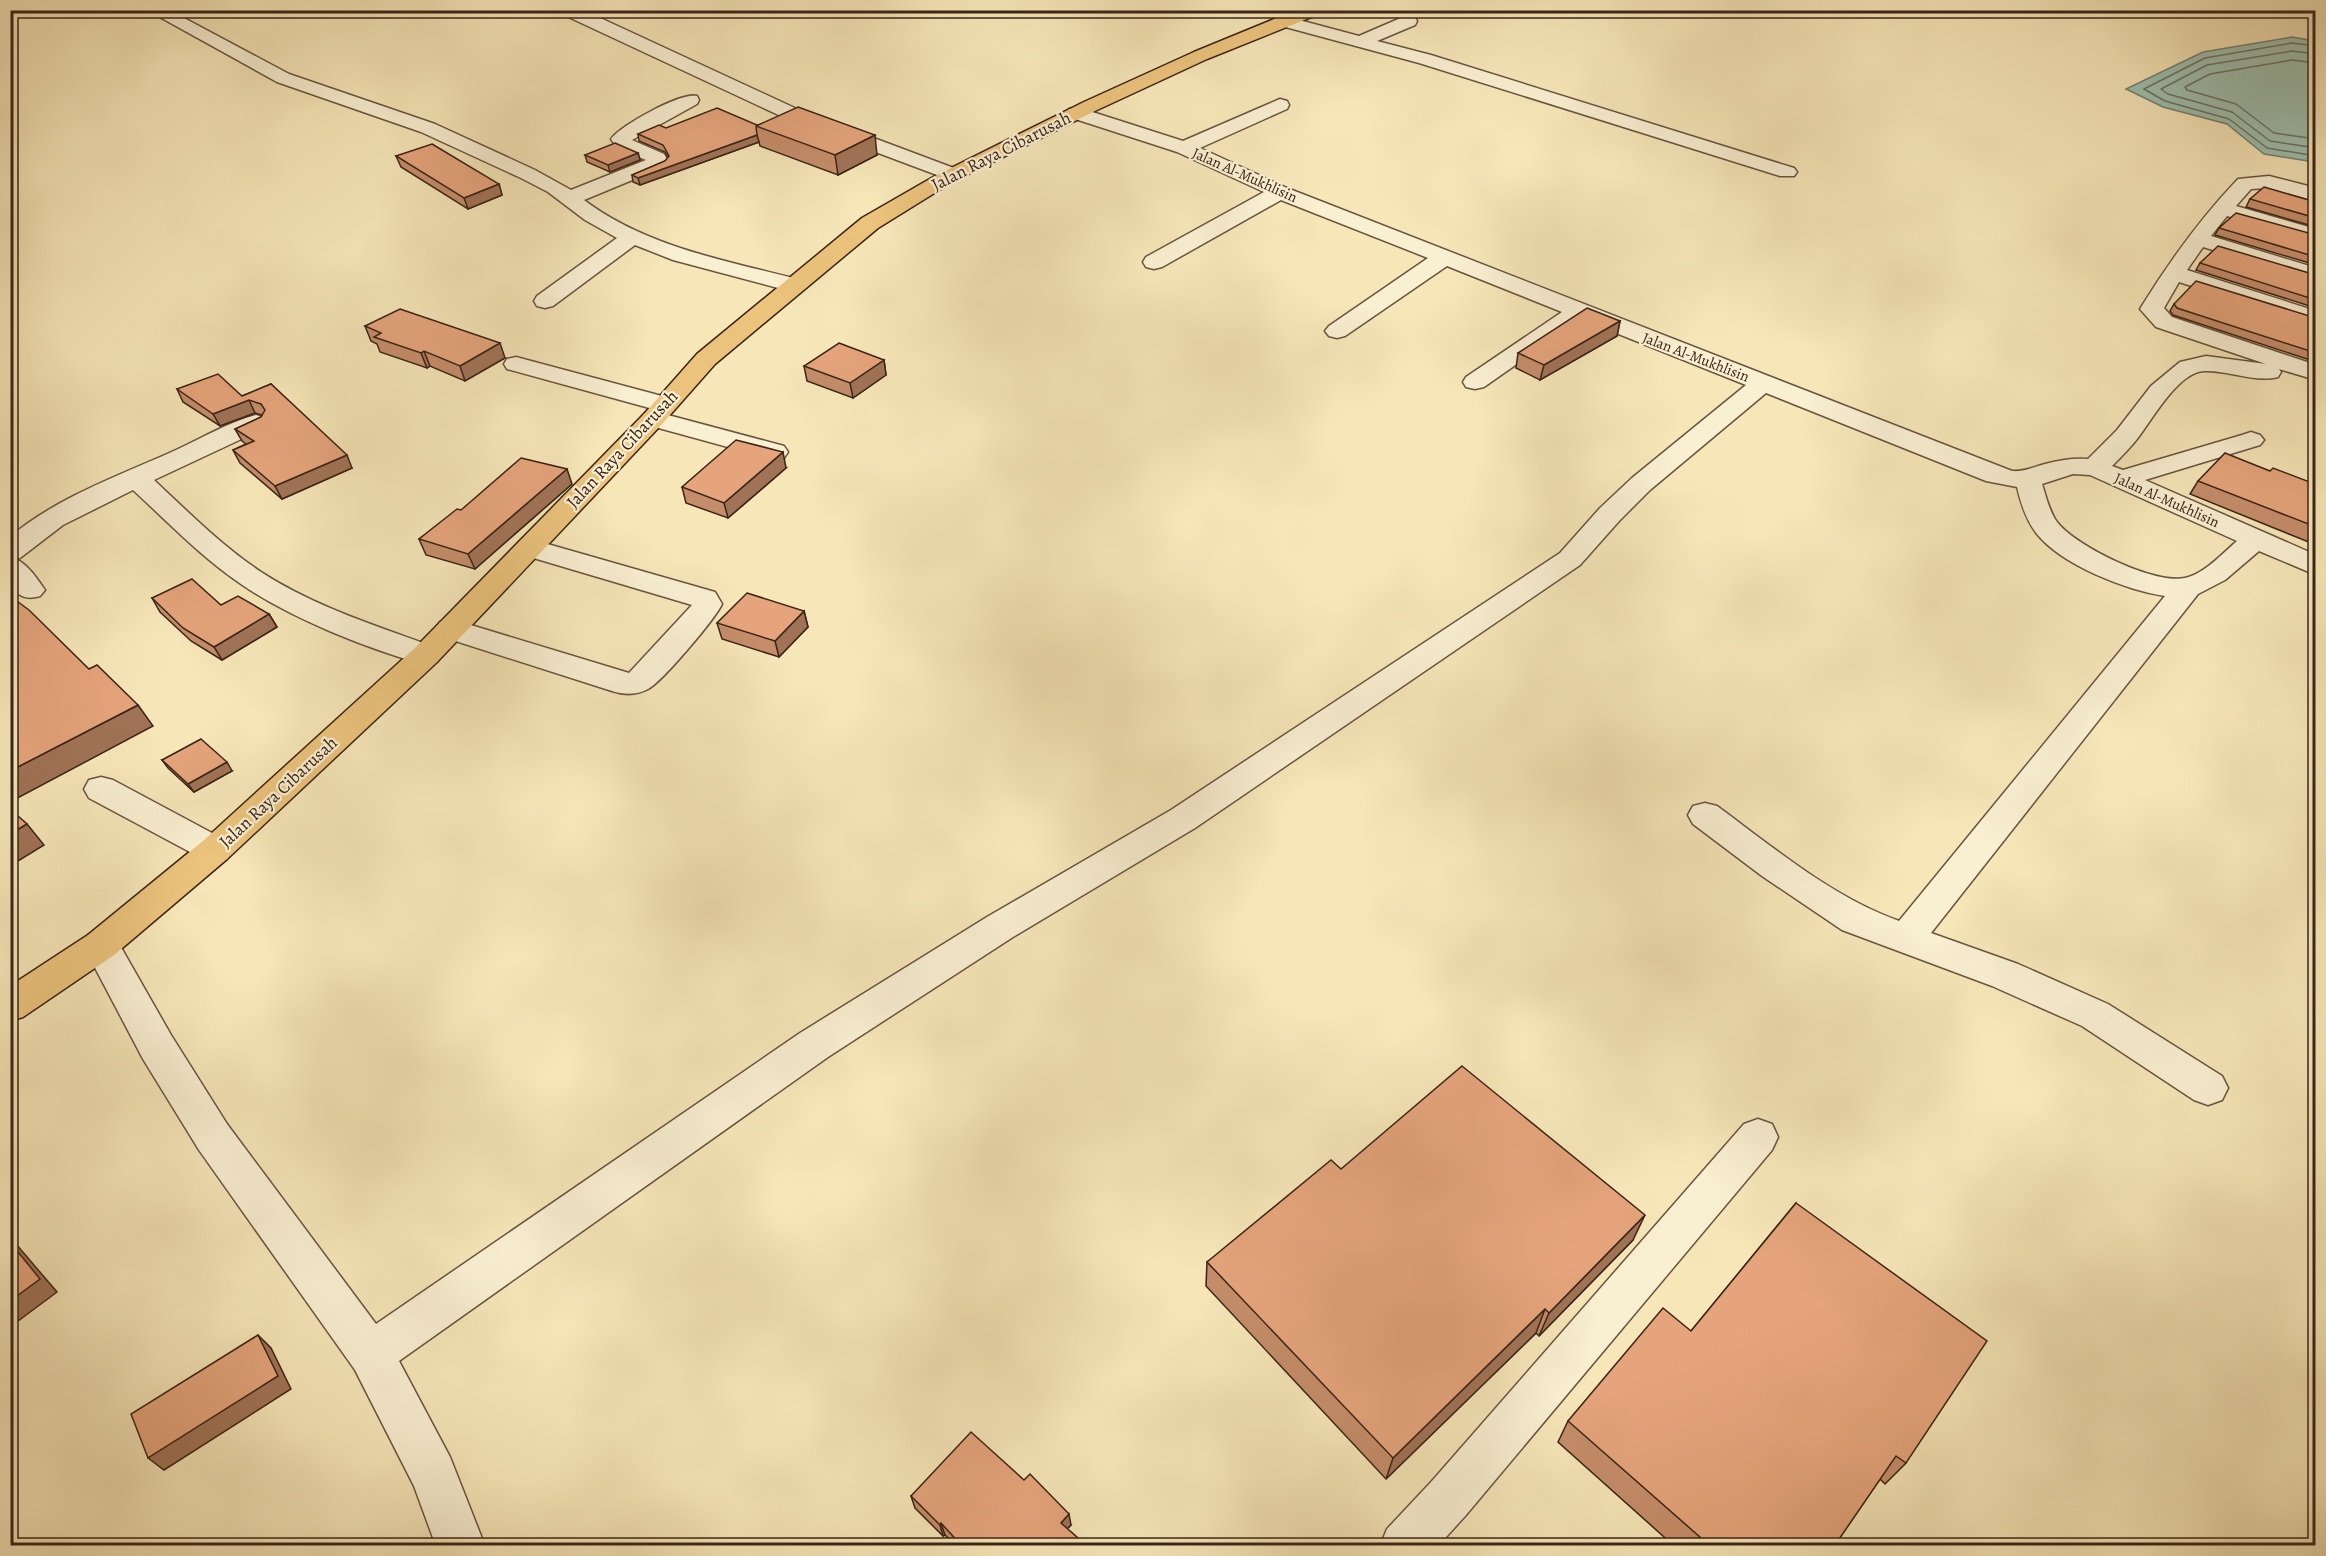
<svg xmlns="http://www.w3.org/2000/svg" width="2326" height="1556" font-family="Alegreya,serif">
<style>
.water{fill:#9dc0b0;stroke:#758273;stroke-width:1.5}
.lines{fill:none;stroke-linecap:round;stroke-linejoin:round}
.shore{stroke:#6c7264;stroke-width:1.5}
.minor-casing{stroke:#695440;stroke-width:3}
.major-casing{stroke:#3a2418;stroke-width:3}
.minor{fill:#f9efd1;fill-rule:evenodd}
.major{fill:#ebc37c;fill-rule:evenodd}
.wall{fill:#c58d6a;stroke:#3a2418;stroke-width:1.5}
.shaded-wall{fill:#a07356;stroke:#3a2418;stroke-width:1.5}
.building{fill:#e5a47b;stroke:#3a2418;stroke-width:1.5}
.labels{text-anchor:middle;stroke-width:4.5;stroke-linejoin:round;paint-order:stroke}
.far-street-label{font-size:15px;fill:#3a2418;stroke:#f9efd1}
.street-label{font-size:18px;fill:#3a2418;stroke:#f9efd1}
</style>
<rect width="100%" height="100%" fill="#f6e6b8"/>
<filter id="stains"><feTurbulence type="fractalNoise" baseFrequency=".00333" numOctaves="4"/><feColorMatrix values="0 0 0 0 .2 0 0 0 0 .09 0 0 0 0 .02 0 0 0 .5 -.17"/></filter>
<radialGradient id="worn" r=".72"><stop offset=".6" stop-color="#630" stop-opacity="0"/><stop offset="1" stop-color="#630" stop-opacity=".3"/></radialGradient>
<polygon class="water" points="2292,37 2315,41 2315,162 2264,154 2227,124 2163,107 2126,89 2203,52"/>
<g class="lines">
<g class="shore">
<polyline points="2316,46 2292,43 2205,58 2144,89 2165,101 2229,119 2267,148 2316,156"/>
<polyline points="2316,54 2292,51 2207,65 2161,89 2168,94 2232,112 2270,141 2316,148"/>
<polyline points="2316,63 2292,60 2210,74 2185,87 2187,90 2236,104 2274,133 2316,139"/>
</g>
<g class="minor-casing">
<g id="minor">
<path d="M147,10h22l120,64 146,50 100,46 36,20 75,-30 -29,-12 -6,-9c10,-14 70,-47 86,-43l2,4 -2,4 -65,36 32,14 5,8 -3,4 -82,34c62,47 143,61 217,80l3,5 -3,5 -8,2 -120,-32 -38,-15 -82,61 -8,2 -8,-2 -3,-5 3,-5 80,-58 -32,-18 -37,-28 -27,-14 -100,-46 -144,-50z"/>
<polygon points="560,10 583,10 799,110 959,170 962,174 959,178 945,178 785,118 562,14"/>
<polygon points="1284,16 1359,36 1403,17 1415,17 1417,21 1415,25 1377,41 1431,55 1794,168 1797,172 1794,176 1780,176 1419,63 1278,25 1276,21 1278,17"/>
<path d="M1280,99l7,2 2,4 -2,4 -87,39 87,40 725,283c13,1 21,-4 33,-7 15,-4 28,-6 43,-5l29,-29 34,-44 29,-24 26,-6 60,8 -110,-37 -16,-18c29,-47 60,-90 98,-130l31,-3 47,12v13l-48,-13 -17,1 -15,17 80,23v13l-89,-26 -16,20 105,32v14l-113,-35 -16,23 129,41v15l-137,-44 -15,26 8,9 144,48v15l-37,-11 2,3 -3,5c-23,6 -50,-7 -74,-6 -26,1 -52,49 -67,68 -7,9 -16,18 -25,27l11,4 119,-35 9,-3 9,3 4,5 -4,5 -115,35 171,75v20l-57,-24 -34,29 -27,14 -267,339 87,31 90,40 114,72 6,12 -6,12 -14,5 -14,-5 -112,-74 -90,-40 -150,-56 -80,-54 -69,-52 -5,-9 5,-9 12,-3 12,3c57,42 115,91 182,115l266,-325c-39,-6 -103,-31 -128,-62 -11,-14 -16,-30 -20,-47l-31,-6 -220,-88 -116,97 -30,30 -40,45 -385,263 -182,109 -185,120 -429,304 51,96 35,89h-49l-22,-60 -59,-116 -156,-220 -56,-91 -60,-114 5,-10 13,-5 13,5 57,100 56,89 149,200 424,-291 187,-116 184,-107 389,-257 40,-45 32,-30 114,-93 -165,-66 -97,68 -9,2 -9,-2 -3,-5 3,-5 96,-65 -115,-46 -102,70 -8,2 -8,-2 -4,-5 4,-5 99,-68 -147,-58 -119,67 -8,2 -8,-2 -3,-5 3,-5 118,-65 -87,-40 -108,-35 -2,-4 2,-4h14l100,32zM2073,474l17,1 147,66c-15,13 -33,33 -52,37 -30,7 -110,-32 -128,-56 -8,-11 -11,-26 -15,-38z"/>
<polygon points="516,357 673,399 677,404 673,409 664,412 507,369 504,364 507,359"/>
<polygon points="653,411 784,446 788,452 784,458 775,460 644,424 640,419 644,414"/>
<path d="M256,415l9,3 4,5 -4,5 -111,52c34,32 68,66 107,92 54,35 116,54 176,76l4,7 -4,7 -11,3c-58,-16 -136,-47 -185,-81 -40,-27 -73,-62 -108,-94l-70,35 -43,33 -5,1c12,4 23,21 30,31l-5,6c-14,4 -20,1 -30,-10v-49c47,-40 111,-62 166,-87 26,-12 53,-28 80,-35z"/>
<path d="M530,539l185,53 7,12c-7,15 -60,78 -74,85 -11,6 -24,6 -36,2l-172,-55 -4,-7 4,-7 11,-3 178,54 63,-68 -172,-51 -4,-6 4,-6z"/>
<polygon points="101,777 113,780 227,841 232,850 227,859 215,863 203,859 89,798 84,789 89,780"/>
<polygon points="1758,1119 1772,1124 1778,1137 1772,1150 1466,1515 1438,1546 1380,1546 1387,1529 1432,1481 1744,1124"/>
</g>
</g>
<g class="major-casing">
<polygon id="major" points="1296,10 1321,10 1319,14 1207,59 1097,110 949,184 878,228 715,364 662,424 437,662 227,859 114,955 23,1017 10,1021 10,986 88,935 203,841 415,648 644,414 697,354 862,218 935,176 1084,102 1194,52"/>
</g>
<use href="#minor" class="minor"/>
<use href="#major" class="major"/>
</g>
<g class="wall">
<polygon points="757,125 877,155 838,175 760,146 759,142 640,185 633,182 632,175 665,161 668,158 665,152 639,141 638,134 666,128"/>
<polygon points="638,153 640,160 610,172 587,162 585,155"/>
<polygon points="396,156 499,184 502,195 468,209 401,167"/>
<polygon points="2250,199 2316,202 2316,227 2246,207"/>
<polygon points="2219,228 2316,235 2316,265 2215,235"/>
<polygon points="2200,263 2316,275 2316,308 2196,270"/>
<polygon points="2174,304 2316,318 2316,362 2173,315 2170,311"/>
<polygon points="1620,321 1617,336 1540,380 1516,368 1518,353"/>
<polygon points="365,326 505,358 465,381 430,366 427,368 380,352 377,344 371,341"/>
<polygon points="884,360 886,375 853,398 807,381 804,366"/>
<polygon points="271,384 352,468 282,499 240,463 233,450 246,444 242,441 235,429 261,417 262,415 255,413 220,426 183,402 177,389 242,396"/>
<polygon points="786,468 728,518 686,503 682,487"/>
<polygon points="2316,479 2316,545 2190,494 2198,481 2312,483"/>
<polygon points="572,484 475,569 426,555 419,539 461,510"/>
<polygon points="152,598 221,605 269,614 277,627 222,660 191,641 160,612"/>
<polygon points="804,611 808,627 779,657 722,639 717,623"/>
<polygon points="162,760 232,771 194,792 168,768"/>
<polygon points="1341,1169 1633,1240 1539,1336 1536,1333 1386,1479 1206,1286 1207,1262"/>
<polygon points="1796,1203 1906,1463 1885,1484 1880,1479 1835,1545 1673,1545 1558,1442 1568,1421 1691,1331"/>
<polygon points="911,1496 1071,1525 1067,1529 1086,1545 955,1545 945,1535 943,1536 915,1508"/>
</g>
<g class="shaded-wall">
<polygon points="757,135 759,142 640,185 638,178"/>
<polygon points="875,135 877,155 838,175 835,155"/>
<polygon points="638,153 640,160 610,172 608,165"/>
<polygon points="499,184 502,195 468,209 464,198"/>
<polygon points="1620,321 1617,336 1540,380 1544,365"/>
<polygon points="500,343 505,358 465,381 460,366"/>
<polygon points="424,351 430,366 427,368 421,353"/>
<polygon points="884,360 886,375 853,398 850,383"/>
<polygon points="249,400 255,413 220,426 213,414"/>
<polygon points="783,452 786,468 728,518 724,503"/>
<polygon points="347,455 352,468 282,499 275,486"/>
<polygon points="567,469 572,484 475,569 468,554"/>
<polygon points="804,611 808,627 779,657 775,641"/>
<polygon points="269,614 277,627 222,660 214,647"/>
<polygon points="138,705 153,726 10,802 10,771"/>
<polygon points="227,762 232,771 194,792 188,784"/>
<polygon points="27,824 44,845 10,866 10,834"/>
<polygon points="1645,1215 1633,1240 1539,1336 1549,1313"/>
<polygon points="10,1237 57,1292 10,1327"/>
<polygon points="1545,1309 1536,1333 1386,1479 1393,1458"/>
<polygon points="258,1335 271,1348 291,1389 164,1470 148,1458"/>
<polygon points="1069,1514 1071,1525 1062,1534 1061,1523"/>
<polygon points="941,1523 945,1535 943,1536 940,1525"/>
</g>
<g class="building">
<polygon points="798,107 875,135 835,155 756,126"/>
<polygon points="717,108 757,125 756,126 757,135 638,178 632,175 665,161 669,156 663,145 638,134 659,125 666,128"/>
<polygon points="615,143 638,153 608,165 585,155"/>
<polygon points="432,144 499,184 464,198 396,156"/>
<polygon points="2264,187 2316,202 2316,218 2250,199"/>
<polygon points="2236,213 2316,235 2316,257 2219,228"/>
<polygon points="2218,246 2316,275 2316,300 2200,263"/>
<polygon points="2196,281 2316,318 2316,353 2177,308 2174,304"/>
<polygon points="1587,308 1620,321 1544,365 1518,353"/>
<polygon points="400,309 500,343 460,366 424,351 421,353 374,337 381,333 365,326"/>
<polygon points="839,343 884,360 850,383 804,366"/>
<polygon points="218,374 242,396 271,384 347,455 275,486 233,450 254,441 235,429 261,417 265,410 261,404 249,400 213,414 177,389"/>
<polygon points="736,440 783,452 724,503 682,487"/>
<polygon points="2225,453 2270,471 2273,468 2312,483 2316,479 2316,527 2198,481"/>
<polygon points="521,458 567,469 468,554 419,539 457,509 461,510"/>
<polygon points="192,579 221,605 238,596 269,614 214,647 183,628 152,598"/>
<polygon points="747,593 804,611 775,641 717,623"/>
<polygon points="10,596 29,610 89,669 97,665 138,705 10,771"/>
<polygon points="201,739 227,762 188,784 162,760"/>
<polygon points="10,809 27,824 10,834"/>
<polygon points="1462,1066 1645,1215 1549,1313 1545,1309 1393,1458 1207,1262 1331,1160 1341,1169"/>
<polygon points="1796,1203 1987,1341 1906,1463 1896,1456 1835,1545 1709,1545 1568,1421 1663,1308 1691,1331"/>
<polygon points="10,1242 40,1279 10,1301"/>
<polygon points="258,1335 278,1376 148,1458 131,1414"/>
<polygon points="971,1432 1024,1480 1030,1474 1069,1514 1061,1523 1086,1545 961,1545 941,1523 940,1525 911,1496"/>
</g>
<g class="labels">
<g class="far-street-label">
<text transform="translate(1245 175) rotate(24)" y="5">Jalan Al-Mukhlisin</text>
<text transform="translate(1696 357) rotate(21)" y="5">Jalan Al-Mukhlisin</text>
<text transform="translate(2167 500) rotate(24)" y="5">Jalan Al-Mukhlisin</text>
</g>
<g class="street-label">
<text transform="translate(1001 151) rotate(-27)" y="6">Jalan Raya Cibarusah</text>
<text transform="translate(622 449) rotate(-47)" y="6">Jalan Raya Cibarusah</text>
<text transform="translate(278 792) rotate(-43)" y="6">Jalan Raya Cibarusah</text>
</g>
</g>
<rect width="2326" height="1556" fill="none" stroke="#f6e6b8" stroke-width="36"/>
<rect x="12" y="12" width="2302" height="1532" fill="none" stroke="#3a2418" stroke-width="3"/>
<rect x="18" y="18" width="2290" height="1520" fill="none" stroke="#3a2418" stroke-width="1.5"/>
<rect width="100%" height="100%" filter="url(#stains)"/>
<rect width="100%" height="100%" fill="url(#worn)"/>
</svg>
